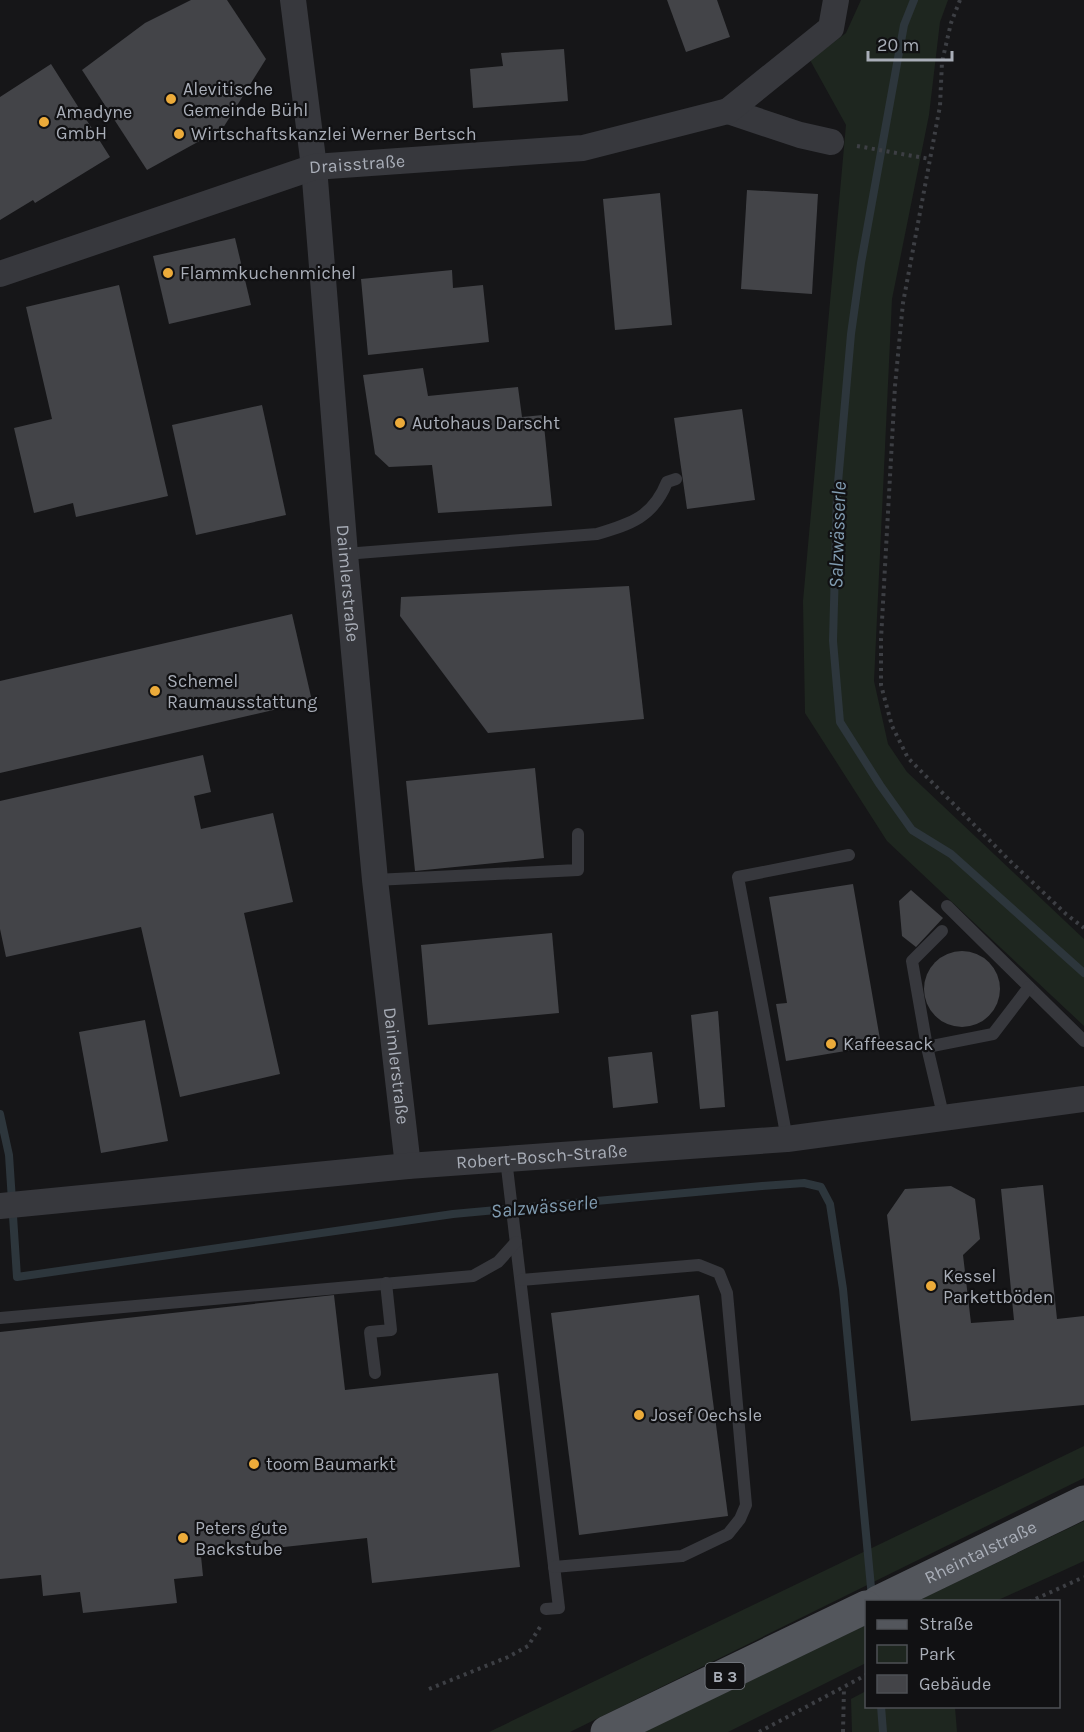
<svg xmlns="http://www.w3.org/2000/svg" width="1084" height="1732" font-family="Karla,sans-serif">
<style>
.green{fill:#1e261f}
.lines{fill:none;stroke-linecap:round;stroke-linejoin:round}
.stream{stroke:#2d363c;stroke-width:8}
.building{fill:#434448}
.path{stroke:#3d3f44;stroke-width:4;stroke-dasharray:3 4.5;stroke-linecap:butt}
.service{stroke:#37383d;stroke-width:12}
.minor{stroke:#37383d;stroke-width:26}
.primary{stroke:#53565c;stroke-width:33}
.poi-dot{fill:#ecab3a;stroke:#111113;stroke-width:2}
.labels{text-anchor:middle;stroke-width:4.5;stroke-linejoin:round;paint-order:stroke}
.shield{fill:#111113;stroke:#7b7f86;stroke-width:1.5}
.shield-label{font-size:16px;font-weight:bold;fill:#a9aeb8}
.poi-label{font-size:18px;fill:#a9aeb8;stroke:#111113;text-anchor:start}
.street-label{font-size:18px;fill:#a9aeb8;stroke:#111113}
.water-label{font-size:20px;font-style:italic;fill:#819cb1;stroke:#111113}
</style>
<rect width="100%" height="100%" fill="#161618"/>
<g class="green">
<polygon points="861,0 948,0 940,22 929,115 892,299 874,681 888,744 907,772 1084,939 1084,1026 887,841 805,713 803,601 846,125 810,60 846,33"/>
<polygon points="1084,1446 1084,1478 570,1732 489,1732"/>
<polygon points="1084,1521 1084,1561 996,1601 915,1602"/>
<polygon points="866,1625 866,1663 728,1732 644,1732"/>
<polygon points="866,1691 866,1706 955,1707 957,1732 852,1732 851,1699"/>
</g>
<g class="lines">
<g class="stream">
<polyline points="914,0 904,25 861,263 851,334 837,494 833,641 840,722 880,785 912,830 951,854 1084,973"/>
<polyline points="0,1114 9,1155 17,1277 453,1214 762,1186 804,1183 821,1187 830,1204 843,1289 872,1598"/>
<polyline points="881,1706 883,1732"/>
</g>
</g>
<g class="building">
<polygon points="191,0 227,0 266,59 223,128 147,170 82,70 145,23"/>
<polygon points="667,0 717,0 730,37 686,52"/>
<polygon points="564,49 568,101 473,108 470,69 503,66 501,53"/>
<polygon points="51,64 110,157 35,203 33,200 0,220 0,97"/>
<polygon points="747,190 818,194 812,294 741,289"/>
<polygon points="660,193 672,325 615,330 603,199"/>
<polygon points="235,238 251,305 169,324 153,256"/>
<polygon points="452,270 453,288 483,285 489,342 368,355 361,279"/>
<polygon points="119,285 168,496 76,517 73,503 34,513 14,428 52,419 26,307"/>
<polygon points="423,368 428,396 518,387 522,417 543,415 552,506 438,513 432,465 389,467 375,454 363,375"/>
<polygon points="262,405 286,515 196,535 172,425"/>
<polygon points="742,409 755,500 687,509 674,418"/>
<polygon points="629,586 644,719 488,733 400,616 401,597"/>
<polygon points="292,614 312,701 0,773 0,681"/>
<polygon points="203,755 211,792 194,796 201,829 273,813 293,902 244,913 280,1074 180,1097 141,927 6,957 0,929 0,801"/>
<polygon points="535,768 544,858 415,871 406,781"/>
<polygon points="853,884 881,1045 786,1061 776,1004 787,1003 769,897"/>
<polygon points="911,890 943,918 916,947 902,936 899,901"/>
<polygon points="552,933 559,1013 428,1025 421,945"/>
<circle cx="962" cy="989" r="38"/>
<polygon points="718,1011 725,1107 700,1109 691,1015"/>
<polygon points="145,1020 168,1141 101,1153 79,1032"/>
<polygon points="652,1052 658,1103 613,1108 608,1057"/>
<polygon points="1043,1185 1057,1319 1084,1316 1084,1405 911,1421 887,1215 905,1189 951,1186 975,1199 980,1239 963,1255 971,1323 1014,1320 1001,1189"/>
<polygon points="334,1295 345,1390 498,1373 520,1567 372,1583 367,1538 201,1556 203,1576 174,1579 177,1603 83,1613 80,1592 43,1596 41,1575 0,1579 0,1332"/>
<polygon points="699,1295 728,1516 579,1535 551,1313"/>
</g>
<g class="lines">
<g class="path">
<polyline points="960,0 951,23 942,62 940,106 903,303 895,386 881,639 881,685 892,726 908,758 1008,859 1066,914 1084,928"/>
<polyline points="857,146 930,159"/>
<polyline points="1029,1602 1084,1577"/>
<polyline points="429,1689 508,1657 528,1646 540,1627"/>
<polyline points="759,1732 866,1675"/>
<polyline points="843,1732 844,1688"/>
</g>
<g class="service">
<path d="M345,554l252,-20c34,-10 56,-17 70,-52l9,-3"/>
<polyline points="375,880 578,870 578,834"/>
<polyline points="947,906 1084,1041"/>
<polyline points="942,931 912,961 927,1047 944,1119"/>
<polyline points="927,1047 993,1034 1029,987"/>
<polyline points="787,1139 738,877 849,855"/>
<polyline points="506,1159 559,1608 546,1609"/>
<polyline points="521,1280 699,1265 719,1273 727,1293 746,1505 740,1519 728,1534 682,1556 554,1567"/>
<polyline points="0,1318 473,1276 498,1262 516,1242"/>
<polyline points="375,1373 370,1332 391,1330 386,1283"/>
</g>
<g class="minor">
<path id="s1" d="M293,0l21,167 31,387 30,326 33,286"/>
<polyline points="728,111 800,135 831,142"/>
<path id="s2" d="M0,274l314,-107 269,-19 145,-37 103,-83 5,-28"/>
<path id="s3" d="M0,1206l408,-40 379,-27 297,-40"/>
</g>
<g class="primary">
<path id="s4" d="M878,1602l206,-100"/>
<polyline points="607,1732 866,1607"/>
</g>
</g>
<g class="poi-dot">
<circle cx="171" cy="99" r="6"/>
<circle cx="44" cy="122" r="6"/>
<circle cx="179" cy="134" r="6"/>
<circle cx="168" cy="273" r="6"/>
<circle cx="400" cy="423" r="6"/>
<circle cx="155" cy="691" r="6"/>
<circle cx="831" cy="1044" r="6"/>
<circle cx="931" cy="1286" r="6"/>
<circle cx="639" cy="1415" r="6"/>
<circle cx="254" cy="1464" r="6"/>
<circle cx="183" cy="1538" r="6"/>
</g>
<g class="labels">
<rect class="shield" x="705.5" y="1663" width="39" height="26" rx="4.5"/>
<g class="shield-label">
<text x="725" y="1682">B 3</text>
</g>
<g class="poi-label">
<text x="183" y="95">Alevitische<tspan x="183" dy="21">Gemeinde Bühl</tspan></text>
<text x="56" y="118">Amadyne<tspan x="56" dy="21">GmbH</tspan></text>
<text x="191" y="140">Wirtschaftskanzlei Werner Bertsch</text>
<text x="180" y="279">Flammkuchenmichel</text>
<text x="412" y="429">Autohaus Darscht</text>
<text x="167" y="687">Schemel<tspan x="167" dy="21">Raumausstattung</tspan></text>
<text x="843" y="1050">Kaffeesack</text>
<text x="943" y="1282">Kessel<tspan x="943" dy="21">Parkettböden</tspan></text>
<text x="651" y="1421">Josef Oechsle</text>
<text x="266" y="1470">toom Baumarkt</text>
<text x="195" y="1534">Peters gute<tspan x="195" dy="21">Backstube</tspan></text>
</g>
<g class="street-label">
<text dy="6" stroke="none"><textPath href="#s2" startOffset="375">Draisstraße</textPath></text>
<text dy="6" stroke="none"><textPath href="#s1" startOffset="586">Daimlerstraße</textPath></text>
<text dy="6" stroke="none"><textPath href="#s1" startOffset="1071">Daimlerstraße</textPath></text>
<text dy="6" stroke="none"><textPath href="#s3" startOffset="544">Robert-Bosch-Straße</textPath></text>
<text dy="6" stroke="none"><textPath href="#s4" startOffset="114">Rheintalstraße</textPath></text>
</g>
<g class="water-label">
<text transform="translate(837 535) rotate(-88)" y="7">Salzwässerle</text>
<text transform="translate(544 1206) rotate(-5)" y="7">Salzwässerle</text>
</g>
</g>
<rect x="865" y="1600" width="195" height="108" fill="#111113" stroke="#4e5055" stroke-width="1.5"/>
<rect x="877" y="1620" width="30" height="9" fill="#53565c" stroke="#4e5055" stroke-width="1.5"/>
<text x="919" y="1630" font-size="18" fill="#a9aeb8">Straße</text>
<rect x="877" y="1645" width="30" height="18" fill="#1e261f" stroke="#4e5055" stroke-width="1.5"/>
<text x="919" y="1660" font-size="18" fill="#a9aeb8">Park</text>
<rect x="877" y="1675" width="30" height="18" fill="#434448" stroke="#4e5055" stroke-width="1.5"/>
<text x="919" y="1690" font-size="18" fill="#a9aeb8">Gebäude</text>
<path d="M868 51v9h84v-9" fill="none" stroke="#a9aeb8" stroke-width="3"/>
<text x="877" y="51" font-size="18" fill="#a9aeb8" stroke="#111113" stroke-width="4.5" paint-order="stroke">20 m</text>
</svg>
